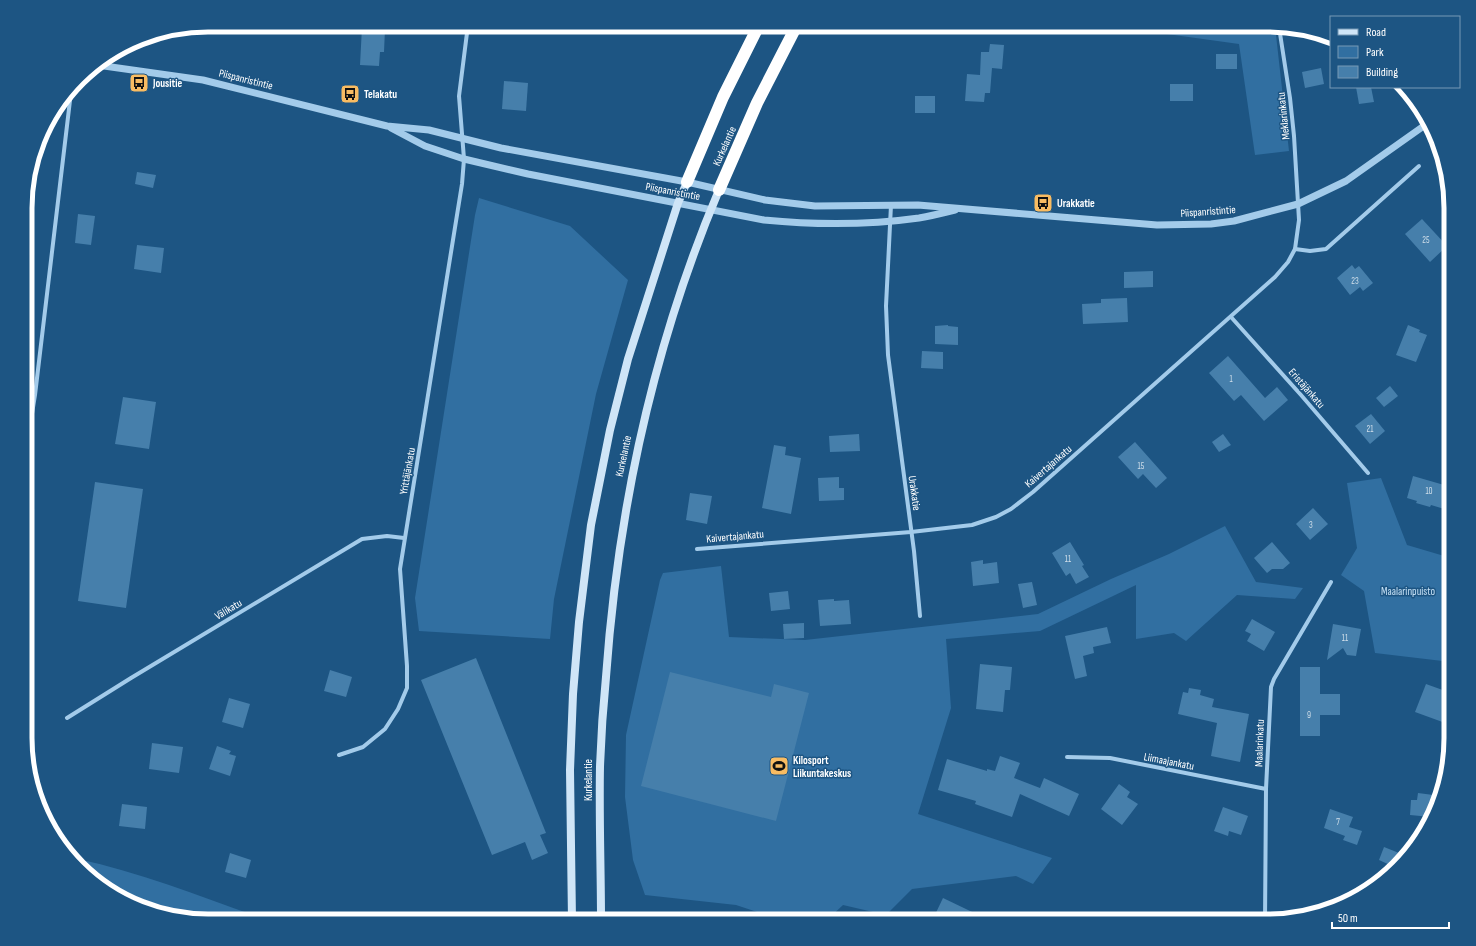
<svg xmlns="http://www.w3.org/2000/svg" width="1476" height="946" font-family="'Sofia Sans Condensed',sans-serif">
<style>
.green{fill:#316fa1}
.building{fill:#467fab}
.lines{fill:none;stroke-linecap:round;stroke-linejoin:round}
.minor{stroke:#a3cbea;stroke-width:4}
.tertiary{stroke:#a3cbea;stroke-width:7}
.secondary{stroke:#cfe5f7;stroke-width:8}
.motorway{stroke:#fff;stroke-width:12}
.labels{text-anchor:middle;stroke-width:3;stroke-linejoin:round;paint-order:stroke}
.number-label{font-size:9px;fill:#d1dfea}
.street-label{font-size:11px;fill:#fff;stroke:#1d5583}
.poi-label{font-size:11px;font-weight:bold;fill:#fff;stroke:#1d5583;text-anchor:start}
.park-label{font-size:11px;fill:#c8e3f7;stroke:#1d5583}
.rim{fill:none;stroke:#fff;stroke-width:5}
</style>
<rect width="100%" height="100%" fill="#1d5583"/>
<g class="green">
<polygon points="1102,25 1268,25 1275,26 1289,151 1255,155 1239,44"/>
<polygon points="479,198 570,226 628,280 596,394 554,599 550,639 419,631 415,598 475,215"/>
<polygon points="1381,478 1407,545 1451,558 1451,662 1375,653 1364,591 1341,575 1357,548 1347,483"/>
<polygon points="1225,526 1256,582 1303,588 1295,599 1237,595 1186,641 1174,633 1136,639 1136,585 1040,631 946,639 951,708 918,814 1052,858 1033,884 1016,876 912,889 886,915 843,905 826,921 785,921 736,905 645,895 633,860 625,797 626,735 660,580 663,573 721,566 729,637 805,640 1038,614 1111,579 1169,554"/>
<path d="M78,859c65,14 129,40 192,62h-55l-111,-33z"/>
</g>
<g class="building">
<polygon points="362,27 385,29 384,52 380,52 379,66 360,65"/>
<polygon points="990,44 1004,45 1002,69 992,68 990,93 985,93 984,102 965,101 967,74 980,75 981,52 989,52"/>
<rect x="1216" y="54" width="21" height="15"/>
<polygon points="1321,68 1324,84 1305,88 1302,72"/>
<polygon points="504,81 528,83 526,111 502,109"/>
<rect x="1170" y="84" width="23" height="17"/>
<polygon points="1356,87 1371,87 1374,102 1359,104"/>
<rect x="915" y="96" width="20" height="17"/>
<polygon points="137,172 156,175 153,188 135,184"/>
<polygon points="78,214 95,216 91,245 75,243"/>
<polygon points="1422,219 1447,246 1430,262 1405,234"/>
<polygon points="137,245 164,248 161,273 134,269"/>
<polygon points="1352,265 1355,269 1359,266 1373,283 1363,291 1360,287 1350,295 1337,278"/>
<polygon points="1153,271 1153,287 1124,288 1124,272"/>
<polygon points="1127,298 1128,322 1083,324 1082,304 1101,303 1101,299"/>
<polygon points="948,325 948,326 958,327 958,345 935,344 935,326"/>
<polygon points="1408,325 1420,330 1419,332 1427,335 1416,362 1396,355"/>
<polygon points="922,351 943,352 943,369 921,368"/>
<polygon points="1228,356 1265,398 1277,387 1288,400 1264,421 1241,395 1234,401 1209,373"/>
<polygon points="1390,386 1398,396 1384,407 1376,398"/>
<polygon points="123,397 156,402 149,449 115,444"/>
<polygon points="1371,414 1385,431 1370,444 1355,426"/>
<polygon points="859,434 860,451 830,452 829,436"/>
<polygon points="1223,434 1231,445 1219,452 1212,442"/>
<polygon points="1135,442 1167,478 1156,488 1143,474 1138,479 1118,457"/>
<polygon points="774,445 786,447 785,455 801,458 791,514 762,508"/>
<polygon points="1413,476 1451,487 1451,511 1431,505 1430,507 1416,503 1417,501 1407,498"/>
<polygon points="839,477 839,488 844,488 844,500 819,501 818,478"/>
<polygon points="95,482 143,489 126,608 78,601"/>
<polygon points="690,493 712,496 707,524 686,520"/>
<polygon points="1313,508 1328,524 1310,540 1296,524"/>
<polygon points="1070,542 1084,565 1082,566 1089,577 1076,584 1070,573 1066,576 1052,553"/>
<polygon points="1272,542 1290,563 1283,569 1272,569 1267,573 1254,558"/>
<polygon points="983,560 983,564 997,562 999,583 973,586 971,562"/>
<polygon points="1032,582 1037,605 1023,608 1018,584"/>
<polygon points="788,591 790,609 771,611 769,593"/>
<polygon points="834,599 834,601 849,600 851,624 820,626 818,600"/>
<polygon points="1252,619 1275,632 1264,651 1247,641 1251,634 1245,631"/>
<polygon points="804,623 804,638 784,639 783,624"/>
<polygon points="1333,624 1361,629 1356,656 1347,655 1343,648 1327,660"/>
<polygon points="1107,627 1111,643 1093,647 1094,653 1083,656 1087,676 1075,679 1065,636"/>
<polygon points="476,658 546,833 540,835 548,853 532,860 525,842 492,855 421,680"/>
<polygon points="980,664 1012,667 1010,690 1005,690 1003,712 976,709"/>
<polygon points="1300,667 1320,667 1320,694 1340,694 1340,715 1320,715 1320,736 1300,736"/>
<polygon points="330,670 352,677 346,697 324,691"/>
<polygon points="670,672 771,697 774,684 809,693 776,821 641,786"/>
<polygon points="1426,684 1451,693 1451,716 1448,724 1415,712"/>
<polygon points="1189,688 1201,690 1200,695 1214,699 1212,707 1249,714 1240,762 1211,756 1217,723 1178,714 1183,692 1188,693"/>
<polygon points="229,698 250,704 243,728 222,722"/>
<polygon points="152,743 183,747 179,773 149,769"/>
<polygon points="217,746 231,751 229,754 236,756 230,776 209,769"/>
<polygon points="1000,756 1020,763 1014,778 1040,788 1044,778 1079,794 1069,816 1020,794 1012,817 975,804 976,801 938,790 947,759 987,771 987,769 995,771"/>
<polygon points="1119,784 1130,792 1127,797 1138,804 1122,825 1101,809"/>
<polygon points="1418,793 1441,796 1431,817 1410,815 1411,800 1417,800"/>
<polygon points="122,804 147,807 145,829 119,826"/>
<polygon points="1223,807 1248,816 1241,835 1229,831 1228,836 1214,831"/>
<polygon points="1330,809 1353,817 1349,827 1362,831 1357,845 1343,840 1345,836 1324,828"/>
<polygon points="1384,847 1399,853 1395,863 1392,866 1379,860"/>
<polygon points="230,853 251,860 246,878 225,872"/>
<polygon points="943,898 991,921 932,921"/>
</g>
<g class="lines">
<g class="minor">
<polyline points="891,205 886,306 888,355 914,551 920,616"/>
<polyline points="1295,249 1310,251 1326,249 1419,166"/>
<polyline points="1231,317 1301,395 1368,473"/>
<polyline points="27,445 35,395 71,92"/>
<polyline points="697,549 911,532 972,525 996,517 1011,509 1033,492 1275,277 1288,262 1295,249 1299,220 1294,136 1290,98 1279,27"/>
<polyline points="67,718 131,678 362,539 387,536 404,538"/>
<polyline points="339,755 363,747 385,729 398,709 407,688 407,666 400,569 462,184 464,159 459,96 468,25"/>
<polyline points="1067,757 1110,758 1266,789"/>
<polyline points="1265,921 1266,789 1271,687 1274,679 1331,582"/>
</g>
<g class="tertiary">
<polyline points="97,65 203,80 387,126 429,130 501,148 687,182 765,200 815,206 918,205 1157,225 1211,224 1234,221 1298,204 1346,181 1428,123"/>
<path d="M391,128l34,18 39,13 64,15 236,46c51,5 105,5 155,-2 12,-2 24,-5 36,-8"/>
</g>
<g class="secondary">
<polyline points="572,921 570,770 573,694 579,622 591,525 610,430 628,359 678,203 687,182"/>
<path d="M601,921c0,-51 -2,-103 -1,-154 1,-30 3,-60 6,-90 12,-168 47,-331 113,-487"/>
</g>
<g class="motorway">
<polyline points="687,182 723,97 759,25"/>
<polyline points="719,190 757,103 797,25"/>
</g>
</g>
<defs>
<g id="bus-square" transform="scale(1)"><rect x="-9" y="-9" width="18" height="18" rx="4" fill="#f9bc62" stroke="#1d5583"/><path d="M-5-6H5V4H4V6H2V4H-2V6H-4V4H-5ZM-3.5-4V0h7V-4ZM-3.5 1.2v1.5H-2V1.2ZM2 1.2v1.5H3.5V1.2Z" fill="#111"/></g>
<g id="stadium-square" transform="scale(1)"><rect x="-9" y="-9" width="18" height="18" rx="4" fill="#f9bc62" stroke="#1d5583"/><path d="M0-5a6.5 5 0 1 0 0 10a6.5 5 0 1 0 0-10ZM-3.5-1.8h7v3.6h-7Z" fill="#111"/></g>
</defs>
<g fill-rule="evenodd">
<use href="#bus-square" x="139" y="83"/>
<use href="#bus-square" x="350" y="94"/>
<use href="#bus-square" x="1043" y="203"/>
<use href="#stadium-square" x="779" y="766"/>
</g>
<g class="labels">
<g class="number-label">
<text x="1426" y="243">25</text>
<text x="1355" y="284">23</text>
<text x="1231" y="382">1</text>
<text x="1370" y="432">21</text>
<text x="1141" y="469">15</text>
<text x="1429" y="494">10</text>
<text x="1311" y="528">3</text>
<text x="1068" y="562">11</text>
<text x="1345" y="641">11</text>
<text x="1309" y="718">9</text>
<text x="1338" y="825">7</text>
</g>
<g class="street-label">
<text transform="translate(246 79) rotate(14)" y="4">Piispanristintie</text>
<text transform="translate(1283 116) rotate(-96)" y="4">Meklarinkatu</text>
<text transform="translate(724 146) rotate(-66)" y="4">Kurkelantie</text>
<text transform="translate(673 191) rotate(11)" y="4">Piispanristintie</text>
<text transform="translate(1208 211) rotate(-4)" y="4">Piispanristintie</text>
<text transform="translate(1307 388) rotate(49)" y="4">Eristäjänkatu</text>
<text transform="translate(623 456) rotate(-78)" y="4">Kurkelantie</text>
<text transform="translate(1048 466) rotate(-41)" y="4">Kaivertajankatu</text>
<text transform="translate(407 471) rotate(-80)" y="4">Yrittäjänkatu</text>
<text transform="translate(915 493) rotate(82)" y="4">Urakkatie</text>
<text transform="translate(735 536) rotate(-5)" y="4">Kaivertajankatu</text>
<text transform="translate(228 609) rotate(-31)" y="4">Välikatu</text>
<text transform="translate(1259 743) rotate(-88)" y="4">Maalarinkatu</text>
<text transform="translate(1169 761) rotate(11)" y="4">Liimaajankatu</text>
<text transform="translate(588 780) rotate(-90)" y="4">Kurkelantie</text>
</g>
<g class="poi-label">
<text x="153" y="87">Jousitie</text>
<text x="364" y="98">Telakatu</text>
<text x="1057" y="207">Urakkatie</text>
<text x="793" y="764">Kilosport<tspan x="793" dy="13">Liikuntakeskus</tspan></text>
</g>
<g class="park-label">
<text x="1408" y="595">Maalarinpuisto</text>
</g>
</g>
<path d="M0 0H1476V946H0ZM208 32H1268A176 176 0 0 1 1444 208V738A176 176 0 0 1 1268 914H208A176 176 0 0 1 32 738V208A176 176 0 0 1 208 32Z" fill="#1d5583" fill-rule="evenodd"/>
<path class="rim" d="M208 32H1268A176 176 0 0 1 1444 208V738A176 176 0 0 1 1268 914H208A176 176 0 0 1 32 738V208A176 176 0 0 1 208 32Z"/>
<rect x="1330" y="16" width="130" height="72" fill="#1d5583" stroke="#7799b5"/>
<rect x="1338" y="29" width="20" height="6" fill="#cfe5f7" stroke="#7799b5"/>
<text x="1366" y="36" font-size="12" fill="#ffffff">Road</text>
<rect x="1338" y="46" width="20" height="12" fill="#316fa1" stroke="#7799b5"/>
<text x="1366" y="56" font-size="12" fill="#ffffff">Park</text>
<rect x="1338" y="66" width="20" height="12" fill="#467fab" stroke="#7799b5"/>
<text x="1366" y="76" font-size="12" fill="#ffffff">Building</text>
<path d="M1332 922v6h117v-6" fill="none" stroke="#ffffff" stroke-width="2"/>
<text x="1338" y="922" font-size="12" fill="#ffffff" stroke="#1d5583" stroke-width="3" paint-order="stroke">50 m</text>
</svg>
